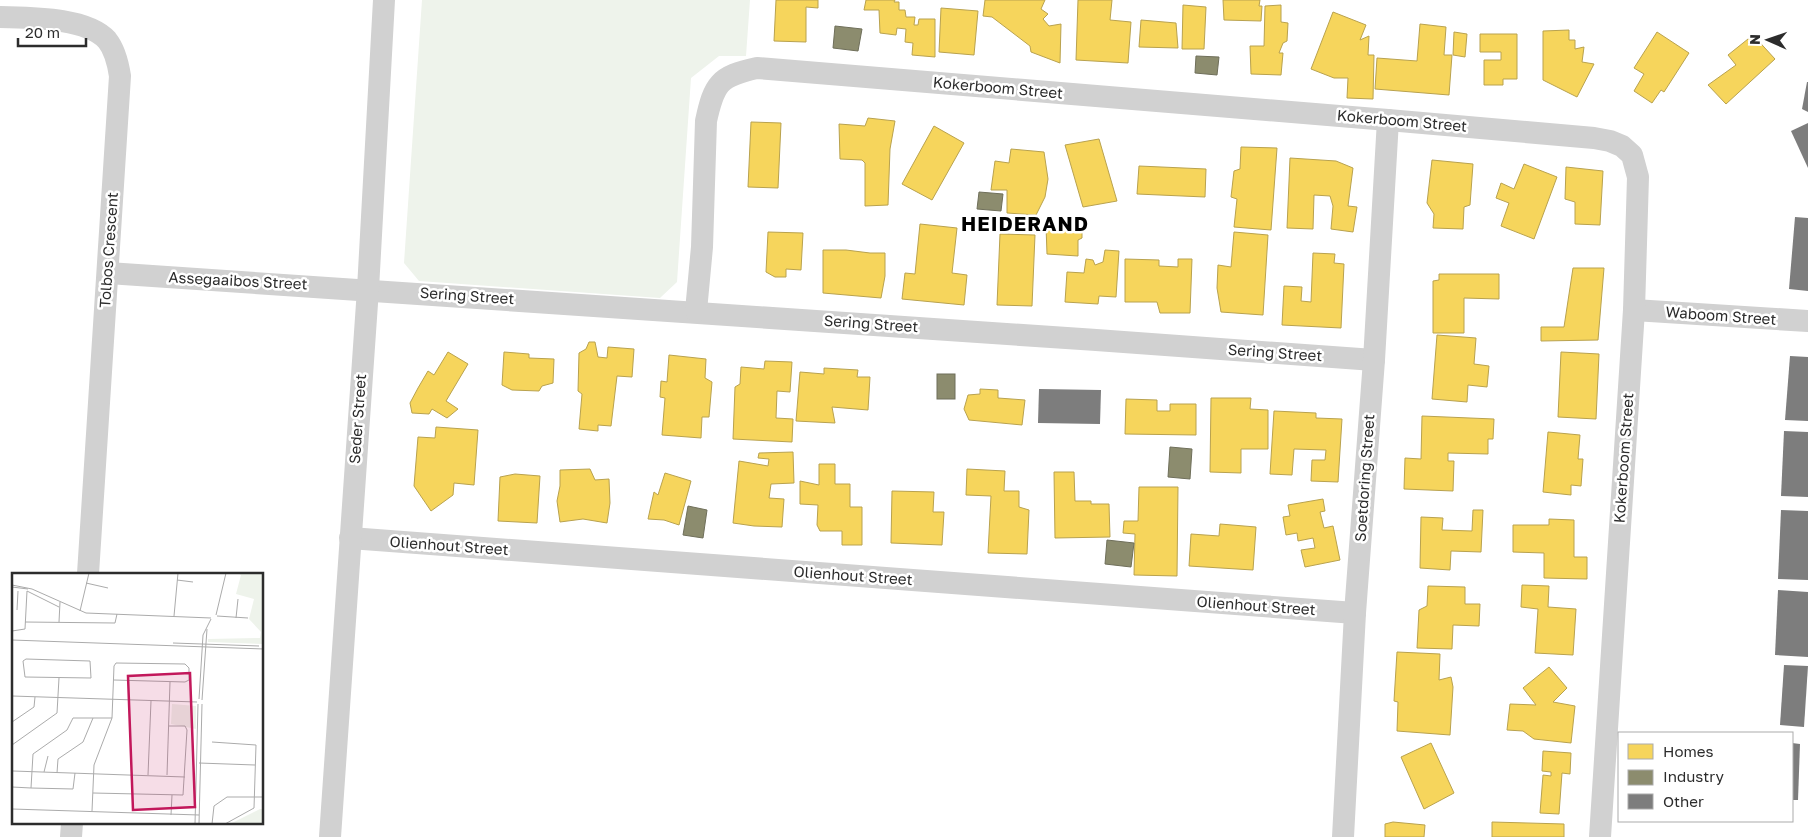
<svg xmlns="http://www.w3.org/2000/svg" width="1808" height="837" font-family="'Golos Text',sans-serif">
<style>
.green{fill:#eef3eb}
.homes{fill:#f6d55c;stroke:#b9a24e}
.industry{fill:#8c8c6e;stroke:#6f6f5a}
.building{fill:#7d7d7d}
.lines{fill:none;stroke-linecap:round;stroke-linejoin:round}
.minor{stroke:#d1d1d1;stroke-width:22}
.labels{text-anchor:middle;stroke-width:5;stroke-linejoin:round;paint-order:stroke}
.street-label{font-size:15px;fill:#2c2c2c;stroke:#fff}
.district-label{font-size:20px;font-weight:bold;letter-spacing:1px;fill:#000;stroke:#fff}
.inset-road{fill:none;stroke:#ababab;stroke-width:1}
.view{fill:#c2185b;fill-opacity:0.15;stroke:#c2185b;stroke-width:2.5}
.inset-edge{fill:none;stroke:#2c2c2c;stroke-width:2.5}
</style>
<rect width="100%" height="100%" fill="#fff"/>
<polygon class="green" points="422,0 750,0 746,56 719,56 691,78 677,282 660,298 419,281 404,263"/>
<g class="homes">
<polygon points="776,0 818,0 818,8 806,7 806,42 774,41"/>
<polygon points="866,0 895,0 894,2 899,2 899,10 905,10 906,17 915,17 914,25 918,25 919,19 935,19 935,57 912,55 913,43 905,42 906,29 897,28 896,35 880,33 879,10 864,10"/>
<polygon points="985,0 1045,0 1041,9 1048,14 1043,19 1049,26 1061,24 1060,63 1031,52 1030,46 992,17 983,16"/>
<polygon points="1078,0 1112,0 1110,20 1131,22 1128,63 1076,60"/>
<polygon points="1223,0 1260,0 1259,6 1262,6 1261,21 1224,20"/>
<polygon points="1183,5 1206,7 1204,49 1182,49"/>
<polygon points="1281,5 1281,22 1288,23 1287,41 1283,43 1279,53 1283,53 1281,75 1251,74 1250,46 1264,46 1265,6"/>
<polygon points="941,8 978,11 974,55 939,52"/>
<polygon points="1333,12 1366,25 1360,40 1369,36 1368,55 1374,55 1373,99 1347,98 1348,78 1334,78 1311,69"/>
<polygon points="1141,20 1176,23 1178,48 1139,47"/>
<polygon points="1420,24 1446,27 1444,55 1452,55 1449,95 1375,89 1377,58 1417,61"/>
<polygon points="1569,30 1569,40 1575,40 1575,49 1584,47 1582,62 1594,64 1577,97 1543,80 1543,31"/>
<polygon points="1454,32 1467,34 1465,57 1453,55"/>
<polygon points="1657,32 1689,53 1664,92 1661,90 1652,103 1634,91 1644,74 1634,68"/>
<polygon points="1480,34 1517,34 1517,79 1503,79 1503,85 1484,85 1484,60 1501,60 1501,52 1480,52"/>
<polygon points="1753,35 1775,59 1726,104 1708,85 1736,65 1728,55"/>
<polygon points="868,118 895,121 890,149 888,205 865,206 865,163 862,160 840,159 839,124 865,126"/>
<polygon points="751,122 781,123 778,188 748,187"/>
<polygon points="934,126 964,143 932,200 902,184"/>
<polygon points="1099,139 1117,201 1083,207 1065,145"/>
<polygon points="1241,147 1277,148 1271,230 1234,227 1237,199 1231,197 1234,171 1240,169"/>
<polygon points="1011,149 1044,152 1048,179 1045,197 1036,215 1007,213 1007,190 991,190 995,161 1009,163"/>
<polygon points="1290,158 1336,161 1353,168 1348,206 1357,207 1353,232 1331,229 1333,206 1330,196 1314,195 1313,229 1287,228"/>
<polygon points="1432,160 1473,164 1470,205 1464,207 1463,229 1433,228 1434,214 1427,203"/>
<polygon points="1524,164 1557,177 1534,239 1501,226 1509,203 1496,198 1501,183 1514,189"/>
<polygon points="1139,166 1206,169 1205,197 1137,194"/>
<polygon points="1566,167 1603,171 1600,225 1575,224 1575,202 1565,199"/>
<polygon points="920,224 957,228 952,273 967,275 964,305 902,299 905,273 915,274"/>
<polygon points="1046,226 1082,229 1082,238 1078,240 1078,256 1047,254"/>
<polygon points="768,232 803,233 801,270 786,269 786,277 775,277 766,272"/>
<polygon points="1234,232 1268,235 1263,315 1221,312 1217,288 1218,265 1231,267"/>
<polygon points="1000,234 1035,235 1032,306 997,305"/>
<polygon points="823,250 846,250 870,253 885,253 885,276 881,298 823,293"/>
<polygon points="1105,250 1119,251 1116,297 1099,296 1098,304 1065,302 1067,272 1084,273 1086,259 1093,260 1095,265 1103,262"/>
<polygon points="1313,253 1335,254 1334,263 1344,264 1341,328 1282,325 1284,286 1302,287 1301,301 1311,302"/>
<polygon points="1125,259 1159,260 1159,266 1178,267 1178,259 1192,259 1190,313 1160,313 1157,302 1125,302"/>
<polygon points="1573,268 1604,268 1598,340 1541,341 1541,327 1564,327"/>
<polygon points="1439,274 1499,274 1499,299 1464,298 1464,333 1433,333 1433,281 1439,280"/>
<polygon points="1437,335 1476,338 1474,364 1489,366 1487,387 1468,385 1467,402 1432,399"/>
<polygon points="589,342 595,342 598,357 607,358 608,347 634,349 632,377 617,376 611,426 598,425 598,431 579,429 582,394 578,391 579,353 586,349"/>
<polygon points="448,352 468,364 446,401 458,409 447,418 432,409 429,414 412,413 410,403 418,388 428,371 434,375"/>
<polygon points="504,352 529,354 529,358 554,359 553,383 542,386 539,391 512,390 502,385"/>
<polygon points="1561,352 1599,354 1596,419 1558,417"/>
<polygon points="669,355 706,359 705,378 712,382 709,417 702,417 701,438 662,435 665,398 660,397 661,381 667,382"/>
<polygon points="765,361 792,362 790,392 777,391 776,418 793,419 792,442 733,439 735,387 740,384 741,367 764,369"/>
<polygon points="824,368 858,370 857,377 870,377 868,410 832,407 835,423 796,421 800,372 824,374"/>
<polygon points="980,389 998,390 998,398 1025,400 1022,425 969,420 964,409 968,395 980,394"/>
<polygon points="1211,398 1251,398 1250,409 1268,410 1268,449 1241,449 1241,473 1210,472"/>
<polygon points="1126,399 1157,400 1157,411 1170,411 1170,404 1196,404 1196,435 1125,434"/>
<polygon points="1274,411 1316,413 1316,418 1342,419 1338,482 1311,481 1312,460 1325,460 1326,450 1294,449 1292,475 1270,474"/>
<polygon points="1422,416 1494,419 1493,439 1488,439 1488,454 1448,453 1448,461 1454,461 1453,491 1404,489 1405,458 1421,459"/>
<polygon points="436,427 478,430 474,485 454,483 453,495 431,511 414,486 418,437 435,438"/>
<polygon points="1548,432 1580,435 1578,459 1583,459 1581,486 1571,485 1571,495 1543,492"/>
<polygon points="793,452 794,483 771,484 769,498 784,499 782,527 754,526 733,523 739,461 768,466 769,459 758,458 759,453"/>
<polygon points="819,464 835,464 835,484 850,484 850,507 862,507 862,545 842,545 842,531 820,531 817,525 818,505 800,504 800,481 819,485"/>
<polygon points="590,469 595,480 609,479 610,503 607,523 583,519 560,522 557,501 560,486 560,470"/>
<polygon points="967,469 1005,471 1004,491 1019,491 1019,507 1029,510 1027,554 988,553 991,496 966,495"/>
<polygon points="1054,472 1074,472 1075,501 1091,501 1091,504 1109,504 1110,537 1055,538"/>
<polygon points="665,473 691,481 679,525 664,520 648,519 654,492 658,495"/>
<polygon points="515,474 540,476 537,523 498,521 500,477"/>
<polygon points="1139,487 1178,487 1177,576 1134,575 1135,534 1123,533 1124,521 1138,521"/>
<polygon points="892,491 934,492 933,512 944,512 942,545 891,543"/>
<polygon points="1323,499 1325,511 1320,512 1324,528 1333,526 1340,560 1305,567 1301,550 1315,548 1313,538 1298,541 1297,533 1286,535 1283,517 1290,516 1288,505"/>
<polygon points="1473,510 1483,510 1481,552 1451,551 1450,570 1420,568 1421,517 1443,518 1442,530 1472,531"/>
<polygon points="1549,519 1574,520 1574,557 1587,557 1587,579 1544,578 1544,553 1513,552 1513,525 1549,525"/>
<polygon points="1220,524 1256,527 1253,570 1189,566 1191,534 1219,536"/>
<polygon points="1522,585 1549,586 1548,607 1576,609 1573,655 1535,653 1538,609 1521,607"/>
<polygon points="1428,586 1465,587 1465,604 1480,604 1479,626 1453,625 1452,649 1417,648 1419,610 1427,606"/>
<polygon points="1397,652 1440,654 1439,680 1451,677 1453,687 1450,735 1397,731 1398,702 1394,701"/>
<polygon points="1549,667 1567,688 1553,702 1575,706 1571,743 1534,739 1523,731 1507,730 1510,704 1536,705 1523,688"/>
<polygon points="1431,743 1454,793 1424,809 1401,757"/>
<polygon points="1543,751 1571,753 1570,774 1562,773 1559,814 1540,813 1543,775 1551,776 1551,772 1542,771"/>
<polygon points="1393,822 1425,825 1424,837 1385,837 1385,824"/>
<polygon points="1492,822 1564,824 1564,837 1492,837"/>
</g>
<g class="industry">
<polygon points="835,26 862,29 858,51 833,48"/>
<polygon points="1196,56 1219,57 1217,75 1195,73"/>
<polygon points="979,192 1003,194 1001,211 977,209"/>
<rect x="937" y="374" width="18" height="25"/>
<polygon points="1170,447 1192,449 1190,479 1168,477"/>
<polygon points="688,506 707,510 703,538 683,535"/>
<polygon points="1107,540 1134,543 1131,567 1105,564"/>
</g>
<g class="building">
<polygon points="1807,82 1808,82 1808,112 1802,109"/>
<polygon points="1808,123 1808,168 1791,131"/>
<polygon points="1795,217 1808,218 1808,291 1789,289"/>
<polygon points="1790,356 1808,357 1808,421 1785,420"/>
<polygon points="1039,389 1101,390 1100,424 1038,423"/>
<polygon points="1784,431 1808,432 1808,497 1781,496"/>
<polygon points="1781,510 1808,511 1808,580 1778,579"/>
<polygon points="1778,590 1808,592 1808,657 1775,655"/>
<polygon points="1784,665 1808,666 1804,727 1780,725"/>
<polygon points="1792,743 1800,744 1798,800 1792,800"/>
</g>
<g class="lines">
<g class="minor">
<path d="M0,17c29,1 86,0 107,23 8,10 11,23 13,36l-32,498"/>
<path d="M108,273c422,25 844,57 1266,87"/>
<polyline points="1634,310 1808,321"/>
<path d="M696,311l6,-64 4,-126c8,-37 13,-45 51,-53l631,52 206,18 16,3 12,5 10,9 6,22 -4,133 -34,527"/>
<polyline points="350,538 1355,613"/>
<polyline points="71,837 72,823"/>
<polyline points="330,837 368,289 384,0"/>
<polyline points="1343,837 1355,613 1374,360 1388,120"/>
</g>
</g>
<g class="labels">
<g class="street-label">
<text transform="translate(998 88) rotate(5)" y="5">Kokerboom Street</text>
<text transform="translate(1402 121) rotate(5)" y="5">Kokerboom Street</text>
<text transform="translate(109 250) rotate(-86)" y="5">Tolbos Crescent</text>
<text transform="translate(238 281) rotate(3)" y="5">Assegaaibos Street</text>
<text transform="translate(467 296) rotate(4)" y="5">Sering Street</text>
<text transform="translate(1721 316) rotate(4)" y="5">Waboom Street</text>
<text transform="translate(871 324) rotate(4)" y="5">Sering Street</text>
<text transform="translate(1275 353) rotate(4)" y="5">Sering Street</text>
<text transform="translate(358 419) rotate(-86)" y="5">Seder Street</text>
<text transform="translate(1624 458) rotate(-86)" y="5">Kokerboom Street</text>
<text transform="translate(1365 478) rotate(-86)" y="5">Soetdoring Street</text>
<text transform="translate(449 546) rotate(4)" y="5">Olienhout Street</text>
<text transform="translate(853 576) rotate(4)" y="5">Olienhout Street</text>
<text transform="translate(1256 606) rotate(4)" y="5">Olienhout Street</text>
</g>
<g class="district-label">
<text x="1025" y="231">HEIDERAND</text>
</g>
</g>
<g transform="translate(12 573)">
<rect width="251" height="251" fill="#fff"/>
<path d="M226,0h25v71l-55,-2v-3l52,-1 1,-6 -12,-13 5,-20 -18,-5 5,-19zM160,131l24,2v23l-25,-5zM248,236h3v15h-33z" fill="#eef3eb"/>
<path class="inset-road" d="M165,7l16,2M74,10l22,5M0,12l20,4 54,24 125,5M0,14l16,2M5,37l1,-19M68,38l9,-38M204,42l10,-42M162,43l4,-43M205,43l31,2M224,45l2,-19M13,49l90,1 2,-9M47,49l1,-20M0,58l13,-2 2,-38 32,16M0,67l252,9M161,70l86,3M14,86l64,2 1,17 -66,-1 -2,-16zM0,123l185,6M187,126l4,-64 8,-16M190,127l5,-71M0,149l22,-15 1,-10M200,169l44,3 -2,63 -29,16M0,172l45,-32 2,-35M0,180v44M187,190l56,2M1,198l172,6M32,199l4,-16M45,200l1,-14 25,-17 10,-24M136,202l3,-74M155,202l3,-93M0,214l19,1 2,-34 34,-24 6,-12h39M19,215l42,1 2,-16M81,220l90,2 4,-65 -2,-4h-16M0,236l187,6M80,238l2,-46 18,-47 2,-52 2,-3 69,1 4,4v12l-4,2 -71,-2M159,242l1,-20M183,251l3,-120M187,251l3,-120M200,251l2,-18 13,-9h37"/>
<path class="view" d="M178,100l5,134 -62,3 -5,-134z"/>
<rect width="251" height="251" class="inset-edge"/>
</g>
<rect x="1618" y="732" width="175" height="90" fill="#ffffff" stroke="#ababab"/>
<rect x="1628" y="744" width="25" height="15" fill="#f6d55c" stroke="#ababab"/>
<text x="1663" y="757" font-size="15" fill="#2c2c2c">Homes</text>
<rect x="1628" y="770" width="25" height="15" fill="#8c8c6e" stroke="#ababab"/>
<text x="1663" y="782" font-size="15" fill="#2c2c2c">Industry</text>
<rect x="1628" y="794" width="25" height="15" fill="#7d7d7d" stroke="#ababab"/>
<text x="1663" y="807" font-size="15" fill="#2c2c2c">Other</text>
<g transform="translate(1768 40) rotate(272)" stroke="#ffffff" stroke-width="4" paint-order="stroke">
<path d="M0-4L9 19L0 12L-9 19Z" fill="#2c2c2c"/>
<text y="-8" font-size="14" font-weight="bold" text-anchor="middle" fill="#2c2c2c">N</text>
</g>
<path d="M18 38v8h68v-8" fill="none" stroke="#2c2c2c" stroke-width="2.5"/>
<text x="25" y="38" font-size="15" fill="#2c2c2c" stroke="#ffffff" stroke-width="4" paint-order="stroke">20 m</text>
</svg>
